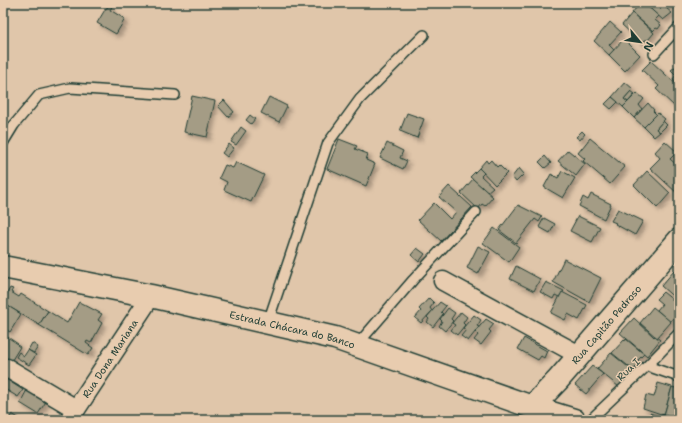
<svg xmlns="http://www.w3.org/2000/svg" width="682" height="423" font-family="'Shantell Sans',sans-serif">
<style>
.building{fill:#a49c85;stroke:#1f3d34;filter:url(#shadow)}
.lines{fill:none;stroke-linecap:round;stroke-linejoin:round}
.lane-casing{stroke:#1f3d34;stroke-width:12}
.street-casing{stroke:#1f3d34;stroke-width:21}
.secondary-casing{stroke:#1f3d34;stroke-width:25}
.lane{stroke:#e8ccaf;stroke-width:9}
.street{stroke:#e8ccaf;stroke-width:18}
.secondary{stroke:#e8ccaf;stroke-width:22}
.labels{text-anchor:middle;stroke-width:3;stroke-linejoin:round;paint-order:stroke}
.street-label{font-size:10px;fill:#1f3d34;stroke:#e8ccaf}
</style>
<defs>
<filter id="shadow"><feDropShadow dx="3.5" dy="3.5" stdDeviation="2" flood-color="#0004"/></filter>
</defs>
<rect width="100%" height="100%" fill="#e0c6aa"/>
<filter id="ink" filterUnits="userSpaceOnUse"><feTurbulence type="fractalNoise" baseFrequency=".025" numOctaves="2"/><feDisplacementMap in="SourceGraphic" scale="8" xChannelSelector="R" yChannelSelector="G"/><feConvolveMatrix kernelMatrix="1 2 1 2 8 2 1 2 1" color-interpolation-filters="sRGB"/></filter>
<g filter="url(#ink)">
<g class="building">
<polygon points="640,3 644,3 659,16 655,20 661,25 658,29 656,28 653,31 632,13"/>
<polygon points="644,3 668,3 669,4 666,8 672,13 663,20"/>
<polygon points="668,3 679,3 679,4 673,8"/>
<polygon points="109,5 112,7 110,10 125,19 116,34 97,23 106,8 107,8"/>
<polygon points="632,13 654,33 648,40 645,40 642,43 622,25"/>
<polygon points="610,22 621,32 609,45 614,50 609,55 594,41"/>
<polygon points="624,39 640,55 625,71 609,55"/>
<polygon points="651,61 679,87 679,102 675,107 656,89 659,86 642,70"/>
<polygon points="679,64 679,84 673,79 676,75 671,70"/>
<polygon points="625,82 633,89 624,99 628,102 623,107 612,97"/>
<polygon points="631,91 635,94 628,102 624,99"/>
<polygon points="637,93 644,99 639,105 642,109 634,118 623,107"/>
<polygon points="192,96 215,101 207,137 184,132"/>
<polygon points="269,97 287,106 279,122 261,113"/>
<polygon points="612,97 618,102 611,109 605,104"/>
<polygon points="224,100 234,112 228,117 218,106"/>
<polygon points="648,103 654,110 653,111 657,115 644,127 634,118"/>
<polygon points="407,113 424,119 417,138 400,131"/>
<polygon points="658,113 665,119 656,129 660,132 654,137 644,127"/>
<polygon points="250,115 255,119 251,124 246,120"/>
<polygon points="663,121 667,125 660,132 656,129"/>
<polygon points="241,127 246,131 236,145 231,142"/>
<polygon points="582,131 585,134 580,140 576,137"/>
<polygon points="590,138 625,167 610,184 583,161 585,159 578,153"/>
<polygon points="339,139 357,146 355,149 368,154 366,160 375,164 366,186 327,169"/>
<polygon points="665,141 677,152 670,159 679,167 678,194 650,168 660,158 655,152"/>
<polygon points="387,143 403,151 400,158 407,161 403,169 380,158"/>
<polygon points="229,144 234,148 227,157 222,153"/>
<polygon points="568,150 585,164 576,176 558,161"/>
<polygon points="545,156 551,163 545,168 539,162"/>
<polygon points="486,160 488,163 491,160 497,167 499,165 507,173 495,185 479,168"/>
<polygon points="236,162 264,175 251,202 224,190 227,182 219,178 225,165 233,168"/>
<polygon points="479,168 484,173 481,176 493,187 487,192 470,177"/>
<polygon points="519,168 524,174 516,182 512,177"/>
<polygon points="562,171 575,178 563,198 544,187 551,174 558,178"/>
<polygon points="647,171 670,193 657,208 634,185"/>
<polygon points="473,179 493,197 485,206 482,204 478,209 461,193"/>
<polygon points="449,186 472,207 441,241 418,220 434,203 450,219 456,212 439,197"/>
<polygon points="591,194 611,204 604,219 579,206 583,197 588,200"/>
<polygon points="518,205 542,217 539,222 535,219 516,243 499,230"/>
<polygon points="618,209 643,221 635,235 615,224 616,223 611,221"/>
<polygon points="578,216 600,227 592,242 570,231"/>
<polygon points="544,218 555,224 550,233 539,227"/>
<polygon points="494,228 519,247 509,262 483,243"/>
<polygon points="478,246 490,252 478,274 467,268"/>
<polygon points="417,248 425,254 419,262 411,255"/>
<polygon points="564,259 601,278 589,302 553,282"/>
<polygon points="516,266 540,279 534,291 510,279"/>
<polygon points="679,266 679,276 674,271"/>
<polygon points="674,271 679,276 679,302 661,286"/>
<polygon points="546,282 564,291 559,297 555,295 553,299 540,292"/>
<polygon points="10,288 13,289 11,292 19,297 21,294 48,311 39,325 3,303 3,300"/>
<polygon points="562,292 587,305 579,320 568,314 565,320 551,313"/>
<polygon points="663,292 679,305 679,311 670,322 657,310 662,304 656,299"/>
<polygon points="429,298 434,303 430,308 432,311 421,323 415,318 421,311 419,309"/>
<polygon points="79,302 102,314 98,320 102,323 91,343 87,341 86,343 93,348 88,355 39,325 48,311 67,323"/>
<polygon points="440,302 446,306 441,312 443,314 433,327 427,322 429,319 427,317"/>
<polygon points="3,303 21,314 10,332 5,329 3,331"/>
<polygon points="653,307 671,322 657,338 640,323"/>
<polygon points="448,308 455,313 451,319 453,321 445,331 439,326 442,321 440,319"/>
<polygon points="461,312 467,317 463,323 465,325 457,335 451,330 455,325 452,323"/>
<polygon points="474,315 481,320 477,326 479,327 468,341 461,336 466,330 463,328"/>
<polygon points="634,318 654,337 655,336 660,340 647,356 620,333"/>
<polygon points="486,319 494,324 489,330 491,332 481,345 474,340 478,335 475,332"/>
<polygon points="3,334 18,344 17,345 20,347 10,363 3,360"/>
<polygon points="524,338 547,351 544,358 541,356 538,360 518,349"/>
<polygon points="626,339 644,354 638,360 640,363 633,370 612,353 624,340 625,341"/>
<polygon points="32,343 38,347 34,353 28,350"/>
<polygon points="28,350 36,355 29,365 16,357 19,352 24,356"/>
<polygon points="611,353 633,371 619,387 597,369"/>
<polygon points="592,366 603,374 586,394 575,385"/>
<polygon points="3,377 23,390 18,397 3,388"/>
<polygon points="658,383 672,387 664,415 643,408 646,395 654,397"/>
<polygon points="672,387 679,389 679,420 664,415"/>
<polygon points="28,388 47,400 38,414 20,403"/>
<polygon points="650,413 655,415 654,418 658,420 645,420 646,416 649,416"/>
<polygon points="12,414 22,420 8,420"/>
</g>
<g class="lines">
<g class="lane-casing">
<g id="lane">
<polyline points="654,54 679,27"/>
<polyline points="3,143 14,125 39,95 70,88 175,95"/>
<polyline points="268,322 328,143 360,99 424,35"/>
<polyline points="357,345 413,280 476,212"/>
<polyline points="647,366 679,377"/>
<polyline points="590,420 647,366 679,333"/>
</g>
</g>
<g class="street-casing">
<g id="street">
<polyline points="443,281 579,355"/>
<polyline points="7,368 76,409"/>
<path id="s1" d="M69,420l82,-124"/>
</g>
</g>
<g class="secondary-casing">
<g id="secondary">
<path id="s2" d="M3,267l148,29 184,42 197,69 42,13"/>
<path id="s3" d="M532,407l26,-27 121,-140"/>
</g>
</g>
<use href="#lane" class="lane"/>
<use href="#street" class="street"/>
<use href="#secondary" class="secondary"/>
</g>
</g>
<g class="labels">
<g class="street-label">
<text dy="4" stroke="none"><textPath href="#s3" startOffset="111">Rua Capitão Pedroso</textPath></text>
<text dy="4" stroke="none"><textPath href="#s2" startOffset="296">Estrada Chácara do Banco</textPath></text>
<text dy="4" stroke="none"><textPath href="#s1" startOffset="74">Rua Dona Mariana</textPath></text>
<text transform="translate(628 369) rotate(-44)" y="4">Rua I</text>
</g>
</g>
<rect width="682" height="423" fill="none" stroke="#e8ccaf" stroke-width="16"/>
<rect x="8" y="8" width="666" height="407" fill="none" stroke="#1f3d34" stroke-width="1.5" filter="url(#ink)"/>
<g transform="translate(640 42) rotate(119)" stroke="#e8ccaf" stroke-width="3" paint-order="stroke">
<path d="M0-3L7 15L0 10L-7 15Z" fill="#1f3d34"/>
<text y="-6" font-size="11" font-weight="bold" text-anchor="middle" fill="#1f3d34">N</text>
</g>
</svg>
